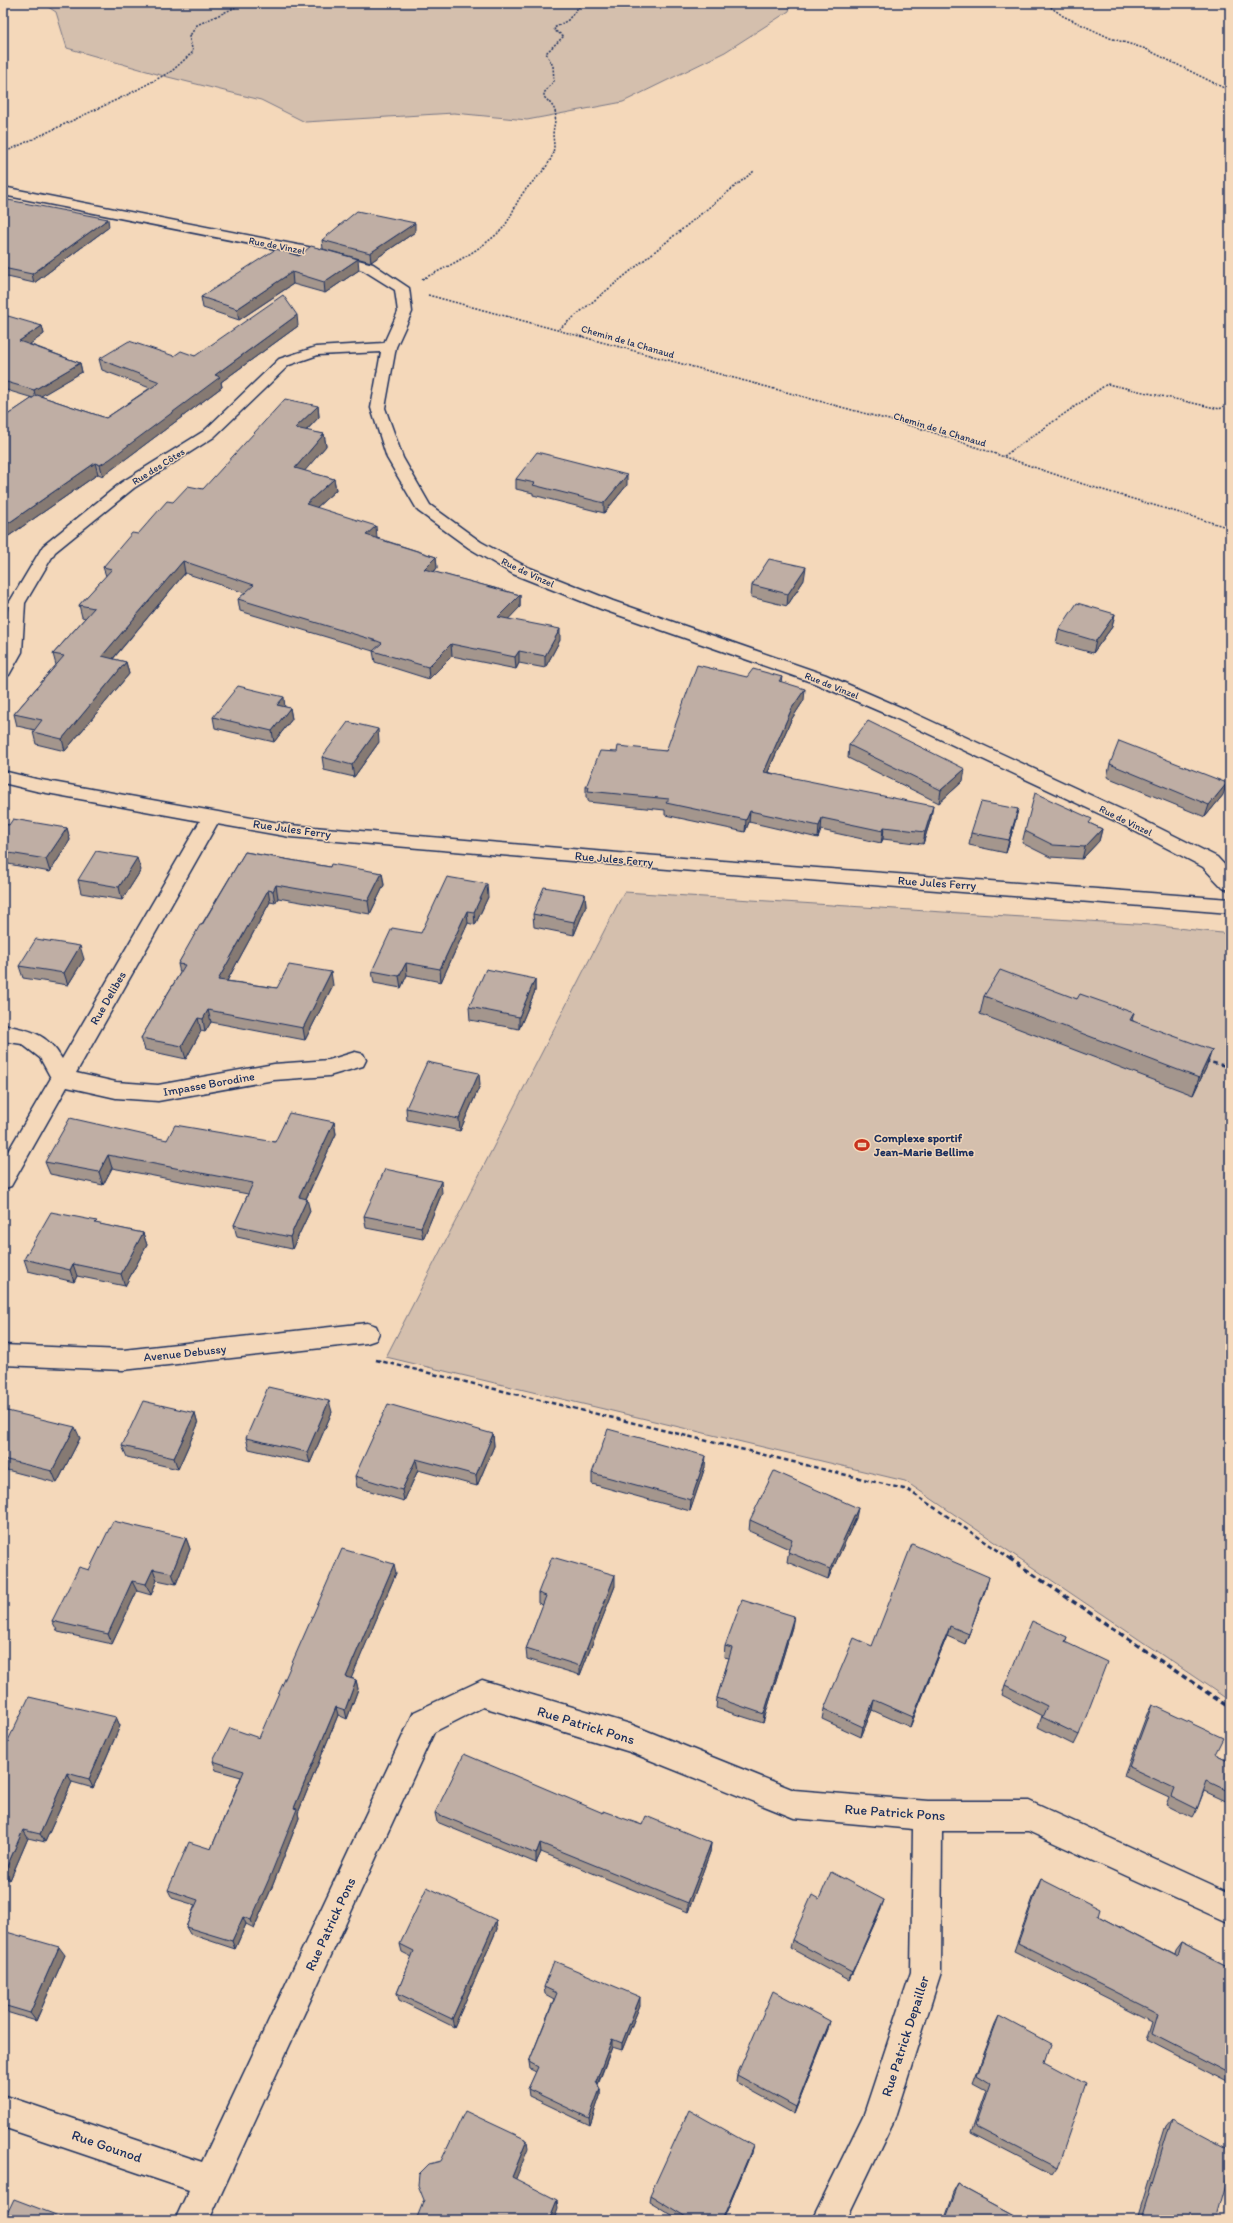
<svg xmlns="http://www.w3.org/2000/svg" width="1233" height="2223" font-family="Itim,sans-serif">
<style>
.green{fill:#d4bfad;stroke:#787786}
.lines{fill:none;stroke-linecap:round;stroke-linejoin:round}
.street-casing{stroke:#1b2f5e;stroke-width:3}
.path-far2{stroke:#1b2f5e;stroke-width:1.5;stroke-dasharray:2 1.5;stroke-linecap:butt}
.path-far1{stroke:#1b2f5e;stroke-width:2.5;stroke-dasharray:4.5 3;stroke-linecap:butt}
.path{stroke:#1b2f5e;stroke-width:3.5;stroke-dasharray:5.5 4;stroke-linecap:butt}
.street{fill:#f4d8ba;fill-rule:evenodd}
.wall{fill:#a4968d;stroke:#1b2f5e}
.shaded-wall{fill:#867a73;stroke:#1b2f5e}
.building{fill:#bfaea4;stroke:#1b2f5e}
.labels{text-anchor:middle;stroke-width:3;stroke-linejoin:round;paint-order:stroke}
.far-street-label{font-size:10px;fill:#1b2f5e;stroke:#f4d8ba}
.street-label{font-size:12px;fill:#1b2f5e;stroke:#f4d8ba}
.poi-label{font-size:12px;font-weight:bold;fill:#1b2f5e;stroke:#f4d8ba;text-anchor:start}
.near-street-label{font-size:14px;fill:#1b2f5e;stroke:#f4d8ba}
</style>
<rect width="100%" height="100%" fill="#f4d8ba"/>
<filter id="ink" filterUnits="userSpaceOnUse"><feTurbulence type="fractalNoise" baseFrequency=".025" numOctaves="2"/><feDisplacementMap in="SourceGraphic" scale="8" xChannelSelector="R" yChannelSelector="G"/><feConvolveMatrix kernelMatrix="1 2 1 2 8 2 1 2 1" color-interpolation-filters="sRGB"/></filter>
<g filter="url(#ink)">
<g class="green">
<polygon points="42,3 791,3 789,11 725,52 623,102 527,120 454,113 305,122 261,100 164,76 67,48 56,12"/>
<polygon points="624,892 1151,925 1230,934 1230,1701 905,1481 386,1357"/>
</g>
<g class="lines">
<g class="street-casing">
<g id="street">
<polygon points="3,187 313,248 373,264 409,288 412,312 396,347 385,408 403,458 430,505 481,542 525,566 613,601 826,675 907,710 1131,814 1217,857 1230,871 1230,890 1223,888 1203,867 1117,822 895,718 814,683 601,609 513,574 469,548 418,511 387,458 371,408 381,352 318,355 289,365 214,437 134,488 55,552 25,603 22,652 9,675 3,676 3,654 9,603 43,546 122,482 204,431 279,359 316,347 384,343 398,312 395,290 363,270 311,256 3,195"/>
<path d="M3,771l33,8 254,46 340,29 600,45v14l-600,-47 -340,-29 -73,-13 -141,249 40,9 42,3 116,-21 55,-4 26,-8 8,2 3,6 -3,6 -34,10 -55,4 -116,21 -42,-3 -49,-11 -56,99 -8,3v-29l48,-82 -11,-20 -18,-14 -19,-3v-16c27,5 44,8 59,34l138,-238 -164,-30 -33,-8z"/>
<polygon points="367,1323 376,1326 379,1333 376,1340 367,1343 123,1370 3,1365 3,1345 123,1350"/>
<polygon points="482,1680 630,1724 794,1790 928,1801 1029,1801 1230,1893 1230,1923 1028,1831 942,1831 941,1972 894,2120 846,2220 812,2220 864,2114 911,1972 913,1829 794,1818 630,1752 483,1707 434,1732 209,2220 175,2220 189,2190 3,2127 3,2095 202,2162 414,1712"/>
</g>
</g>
<g class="path-far2">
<polyline points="1045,3 1063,16 1110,38 1146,49 1230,91"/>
<polyline points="3,153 129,94 172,71 193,52 189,37 197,25 245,3"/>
<path d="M422,279c26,-12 53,-26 75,-45 13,-11 15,-24 24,-38 10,-16 32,-28 33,-50 0,-4 -1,-8 -1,-12 2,-20 8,-21 -9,-37v-4l10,-12 -1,-15 -7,-13 18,-17 -9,-5 -1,-3 14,-8 14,-17"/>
<polyline points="428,295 926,430 1083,484 1230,528"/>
<polyline points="559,329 754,171"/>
<polyline points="1004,456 1107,384 1220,409 1230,401"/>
</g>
<g class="path-far1">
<polyline points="1205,1061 1230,1067"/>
<polyline points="376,1360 908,1490 1011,1559"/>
</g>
<polyline class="path" points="1009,1558 1230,1708"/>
<use href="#street" class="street"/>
</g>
<g class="wall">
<polygon points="3,199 109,227 34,283 3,276"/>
<polygon points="415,232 371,262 323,249 322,240"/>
<polygon points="299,256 359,270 325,293 293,284 239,320 203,308 201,297"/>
<polygon points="3,319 42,326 44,334 29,344 80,363 82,372 40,396 106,418 150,388 102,370 99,359 174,356 195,356 298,326 221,382 222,387 112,469 103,476 98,474 3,540 3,418 33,398 3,389"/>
<polygon points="318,406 319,417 306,431 324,434 326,446 304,471 334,479 336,490 316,508 377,538 436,557 437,568 434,572 520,595 520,607 508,619 560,640 545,668 519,663 516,669 452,656 429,679 375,662 373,651 240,611 238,599 245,593 185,573 113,659 126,662 129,674 65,751 36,744 33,732 35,730 17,726 14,714 56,665 53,654 85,618 82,617 79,605 106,576 103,567 173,502 203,489"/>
<polygon points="516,479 627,485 604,513 533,495 533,493 516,489"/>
<polygon points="804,580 787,606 751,597 752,585"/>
<polygon points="1115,614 1112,627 1093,653 1056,643 1059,630"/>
<polygon points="747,677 782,677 781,682 804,700 791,720 768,772 931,818 923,844 883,839 881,843 821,830 818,838 749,822 745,832 665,815 665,810 588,802 588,799 586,798 586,787 617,752 666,751"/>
<polygon points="285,707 290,708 292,719 274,742 215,728 213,717"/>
<polygon points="379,742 354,777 324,770 322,757"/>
<polygon points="849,745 963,781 939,803 848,758"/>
<polygon points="1110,764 1223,795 1205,817 1107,777"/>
<polygon points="1018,809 1015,822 1006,853 969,845 971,833"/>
<polygon points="3,824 9,825 67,828 70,840 50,872 3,863"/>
<polygon points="1091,824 1102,829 1099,841 1082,859 1050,857 1022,843 1025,831"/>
<polygon points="245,852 330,867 382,873 384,885 370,914 278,898 275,903 270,902 227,981 277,988 333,985 305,1040 211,1022 205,1032 201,1031 186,1059 145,1050 141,1038 180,973 178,964"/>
<polygon points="141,870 122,900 81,893 78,880"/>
<polygon points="585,894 586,906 574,935 534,927 533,914"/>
<polygon points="488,897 475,925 468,923 441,982 407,975 401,988 374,983 372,971 421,933"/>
<polygon points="84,959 68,985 23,978 19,966"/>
<polygon points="535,979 535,991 519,1029 470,1020 469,1007"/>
<polygon points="984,996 1077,999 1134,1013 1132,1020 1206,1068 1193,1095 980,1014"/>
<polygon points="480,1085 460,1131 407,1120 406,1108"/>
<polygon points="334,1122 336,1134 306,1199 310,1211 292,1249 237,1237 234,1225 248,1194 112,1168 103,1185 50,1174 45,1162 167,1140 275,1142"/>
<polygon points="442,1193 423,1239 366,1228 364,1216"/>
<polygon points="98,1224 143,1233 147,1245 125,1286 77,1276 74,1282 28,1271 24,1259"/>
<polygon points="3,1410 80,1438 57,1483 3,1469"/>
<polygon points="332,1412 310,1463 249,1449 246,1438"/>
<polygon points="195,1413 198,1424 178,1469 127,1457 122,1446"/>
<polygon points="493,1434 494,1446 477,1486 418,1470 404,1501 357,1487 355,1476"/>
<polygon points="705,1467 690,1511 592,1484 592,1473"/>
<polygon points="856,1518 828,1579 787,1562 789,1549 749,1531 750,1520"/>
<polygon points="186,1538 190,1549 176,1584 157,1580 151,1595 137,1591 112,1644 58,1632 52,1621 89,1570"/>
<polygon points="396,1573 351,1678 356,1680 358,1689 347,1719 338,1715 298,1813 299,1818 272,1887 254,1928 246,1924 235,1949 190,1934 186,1927 195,1905 172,1898 168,1890 211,1849 241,1777 216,1770 213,1761 259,1738"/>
<polygon points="615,1586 580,1675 527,1659 526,1649 543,1605 538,1603 538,1593"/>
<polygon points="986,1588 965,1644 947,1636 910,1727 872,1710 861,1737 822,1719 824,1709 872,1646"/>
<polygon points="792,1627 763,1723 716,1708 717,1698 729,1658 724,1657 725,1646"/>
<polygon points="1067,1637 1065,1643 1079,1735 1074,1745 1038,1727 1042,1716 1002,1695 1005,1685"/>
<polygon points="1152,1705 1215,1754 1230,1761 1230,1803 1204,1791 1197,1809 1192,1818 1166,1805 1169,1797 1124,1776 1147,1714"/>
<polygon points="116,1717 120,1726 93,1788 72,1782 45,1842 28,1838 10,1880 3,1877 3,1751"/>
<polygon points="435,1813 603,1813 642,1825 711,1843 710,1852 688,1912 541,1852 536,1863 437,1822"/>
<polygon points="1041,1879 1098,1916 1173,1955 1174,1951 1180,1943 1230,1968 1230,2083 1147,2040 1153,2021 1014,1951 1037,1887"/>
<polygon points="819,1899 881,1909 849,1980 790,1948 792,1940"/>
<polygon points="496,1920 497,1929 454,2027 399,2000 397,1993 412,1957 402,1952 400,1944"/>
<polygon points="3,1931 65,1955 36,2021 3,2011"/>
<polygon points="544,1987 640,2005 622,2050 612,2047 598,2085 600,2089 600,2096 590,2125 529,2096 528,2089 536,2072 530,2069 529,2062 554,1999 545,1994"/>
<polygon points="999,2016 1045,2062 1057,2168 1052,2175 971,2133 986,2090 973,2083 995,2024"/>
<polygon points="828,2029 794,2114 736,2082 737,2075"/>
<polygon points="1172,2119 1216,2220 1137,2220 1166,2126"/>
<polygon points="751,2153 723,2220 680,2220 649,2201 650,2195"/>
<polygon points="958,2185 1023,2220 944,2220 954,2192"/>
</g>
<g class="shaded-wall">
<polygon points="108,219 109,227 34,283 32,274"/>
<polygon points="415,223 415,232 371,262 370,253"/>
<polygon points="358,259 359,270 325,293 324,282"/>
<polygon points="292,272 293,284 239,320 237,309"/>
<polygon points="297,315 298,326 221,382 222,387 103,476 100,465 215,375"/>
<polygon points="42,326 44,334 22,350 19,341"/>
<polygon points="80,363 82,372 36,399 34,390"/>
<polygon points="318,406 319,417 297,440 295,428"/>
<polygon points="324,434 326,446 297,480 295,468"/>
<polygon points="95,463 98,474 3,540 3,527"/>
<polygon points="627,475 627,485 604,513 604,503"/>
<polygon points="334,479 336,490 307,516 306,504"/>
<polygon points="376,526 377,538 368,547 366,535"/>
<polygon points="436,557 437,568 425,581 424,569"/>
<polygon points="183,561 185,573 105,668 102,656"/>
<polygon points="806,567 804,580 787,606 788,594"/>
<polygon points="520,595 520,607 499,629 498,617"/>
<polygon points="1115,614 1112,627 1093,653 1096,641"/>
<polygon points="560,629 560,640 545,668 545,656"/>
<polygon points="451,644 452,656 429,679 428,667"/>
<polygon points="519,651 519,663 516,669 515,657"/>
<polygon points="126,662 129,674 65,751 62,739"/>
<polygon points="805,689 804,700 791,720 763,783 764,772 792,708"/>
<polygon points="284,697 285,709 277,705"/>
<polygon points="290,708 292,719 274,742 272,731"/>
<polygon points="378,729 379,742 354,777 352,765"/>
<polygon points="965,769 963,781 939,803 941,790"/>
<polygon points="1227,783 1223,795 1205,817 1209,805"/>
<polygon points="933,806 931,818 923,844 925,832"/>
<polygon points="1018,809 1015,822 1006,853 1009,840"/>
<polygon points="750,811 749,822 745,832 746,820"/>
<polygon points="822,818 821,830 818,838 819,826"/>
<polygon points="884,827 883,839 881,843 883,831"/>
<polygon points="67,828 70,840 50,872 46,859"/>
<polygon points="1102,829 1099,841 1082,859 1085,847"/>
<polygon points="137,858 141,870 122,900 119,887"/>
<polygon points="382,873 384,885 370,914 368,901"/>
<polygon points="487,884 488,897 475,925 474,912"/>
<polygon points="276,885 278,898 275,903 273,891"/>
<polygon points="268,890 270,902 221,992 218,980"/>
<polygon points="585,894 586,906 574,935 574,922"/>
<polygon points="467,911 468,923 441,982 440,969"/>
<polygon points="80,946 84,959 68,985 64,973"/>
<polygon points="406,963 407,975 401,988 399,976"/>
<polygon points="331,972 333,985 305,1040 303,1028"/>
<polygon points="535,979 535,991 519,1029 519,1017"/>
<polygon points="208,1010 211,1022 205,1032 203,1019"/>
<polygon points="198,1018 201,1031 186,1059 182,1046"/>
<polygon points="1212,1050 1206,1068 1193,1095 1199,1078"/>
<polygon points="479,1073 480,1085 460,1131 459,1119"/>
<polygon points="3,1087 5,1093 3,1096"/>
<polygon points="334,1122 336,1134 301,1209 299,1197"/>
<polygon points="108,1155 112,1168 103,1185 99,1172"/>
<polygon points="441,1181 442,1193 423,1239 421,1227"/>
<polygon points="307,1199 310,1211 292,1249 290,1237"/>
<polygon points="143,1233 147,1245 125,1286 121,1274"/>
<polygon points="73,1264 77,1276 74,1282 70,1270"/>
<polygon points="329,1401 332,1412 310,1463 307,1452"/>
<polygon points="195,1413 198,1424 178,1469 174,1458"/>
<polygon points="75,1427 80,1438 57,1483 52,1471"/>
<polygon points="493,1434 494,1446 477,1486 476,1475"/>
<polygon points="706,1456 705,1467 690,1511 691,1500"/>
<polygon points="416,1459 418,1470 404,1501 402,1490"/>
<polygon points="858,1508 856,1518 828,1579 830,1569"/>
<polygon points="186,1538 190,1549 176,1584 172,1573"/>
<polygon points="394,1564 396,1573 348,1686 346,1677"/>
<polygon points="153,1569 157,1580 151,1595 146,1584"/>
<polygon points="615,1575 615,1586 580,1675 580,1666"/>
<polygon points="989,1577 986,1588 965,1644 969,1634"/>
<polygon points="132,1581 137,1591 112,1644 108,1634"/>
<polygon points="794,1616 792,1627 763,1723 764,1714"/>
<polygon points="950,1626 947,1636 910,1727 913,1717"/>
<polygon points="356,1680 358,1689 347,1719 345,1710"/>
<polygon points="874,1700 872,1710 861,1737 863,1727"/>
<polygon points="336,1707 338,1715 298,1813 299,1818 272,1887 254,1928 251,1920 294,1808"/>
<polygon points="116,1717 120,1726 93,1788 89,1779"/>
<polygon points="67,1773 72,1782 45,1842 40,1834"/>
<polygon points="23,1830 28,1838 10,1880 5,1871"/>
<polygon points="540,1843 541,1852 536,1863 536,1854"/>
<polygon points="711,1843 710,1852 688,1912 688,1903"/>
<polygon points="884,1900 881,1909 849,1980 852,1972"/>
<polygon points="243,1917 246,1924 235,1949 232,1941"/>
<polygon points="496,1920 497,1929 454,2027 452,2019"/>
<polygon points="59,1947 65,1955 36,2021 30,2013"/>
<polygon points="640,1997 640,2005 622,2050 622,2043"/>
<polygon points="830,2021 828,2029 794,2114 796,2107"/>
<polygon points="612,2039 612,2047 596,2088 596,2082"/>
<polygon points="600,2089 600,2096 590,2125 589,2118"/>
<polygon points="527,2140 528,2149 513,2186 512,2177"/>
<polygon points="753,2146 751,2153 723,2220 722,2220"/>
<polygon points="557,2200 558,2209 554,2220 549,2220"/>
</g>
<g class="building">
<polygon points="3,199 108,219 32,274 3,268"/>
<polygon points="357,211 415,223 370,253 322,240"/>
<polygon points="311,246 358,259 324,282 292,272 237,309 201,297 276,249 299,256"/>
<polygon points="283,295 297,315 215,375 220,377 110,459 100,465 95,463 3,527 3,418 37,395 106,418 160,382 99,359 129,341 174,356 181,351 195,356"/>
<polygon points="8,316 42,326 19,341 80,363 34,390 3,381 3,319"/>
<polygon points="285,399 318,406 295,428 324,434 295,468 334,479 306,504 376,526 366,535 436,557 424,569 520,595 498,617 560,629 545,656 519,651 515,657 451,644 428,667 373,651 382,643 377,641 238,599 254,585 183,561 102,656 126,662 62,739 33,732 42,720 14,714 64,656 53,654 94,608 79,605 112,569 103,567 132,533 138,534 167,501 173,502 188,486 203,489"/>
<polygon points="537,452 627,475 604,503 533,485 535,483 516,479"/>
<polygon points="769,559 806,567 788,594 752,585"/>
<polygon points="1077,603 1115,614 1096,641 1059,630"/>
<polygon points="697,665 747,677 753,669 782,677 779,681 805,689 792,708 764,772 933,806 925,832 884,827 883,831 822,818 819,826 750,811 746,820 666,803 669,799 588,791 589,787 586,787 600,751 617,752 618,746 666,751"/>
<polygon points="238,686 284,697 277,705 290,708 272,731 213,717"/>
<polygon points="868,721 965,769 941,790 849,745"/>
<polygon points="348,722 378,729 352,765 322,757"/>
<polygon points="1119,741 1227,783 1209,805 1110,764"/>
<polygon points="1035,793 1092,819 1089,823 1102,829 1085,847 1053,845 1025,831"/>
<polygon points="981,802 1018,809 1009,840 971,833"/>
<polygon points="13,819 67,828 46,859 3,852 3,824 9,825"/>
<polygon points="96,851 137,858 119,887 78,880"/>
<polygon points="245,852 330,867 331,864 382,873 368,901 276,885 273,891 268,890 218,980 277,988 289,965 331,972 303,1028 208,1010 203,1019 198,1018 182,1046 141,1038 185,965 178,964 200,925 202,925"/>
<polygon points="447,877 487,884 474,912 467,911 440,969 406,963 399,976 372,971 392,928 421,933"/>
<polygon points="544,887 585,894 574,922 533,914"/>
<polygon points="36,939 80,946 64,973 19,966"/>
<polygon points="486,969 535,979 519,1017 469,1007"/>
<polygon points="1000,970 1077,999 1080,994 1134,1013 1130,1020 1212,1050 1199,1078 984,996"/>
<polygon points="427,1062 479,1073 459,1119 406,1108"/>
<polygon points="289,1113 334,1122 299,1197 307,1199 290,1237 234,1225 253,1183 108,1155 99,1172 45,1162 70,1118 167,1140 175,1125 275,1142"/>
<polygon points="385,1169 441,1181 421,1227 364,1216"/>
<polygon points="51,1212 97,1221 95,1223 143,1233 121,1274 73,1264 70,1270 24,1259"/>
<polygon points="268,1387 329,1401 307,1452 246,1438"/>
<polygon points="143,1401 195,1413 174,1458 122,1446"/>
<polygon points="388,1404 493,1434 476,1475 416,1459 402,1490 355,1476"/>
<polygon points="3,1410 75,1427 52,1471 3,1459"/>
<polygon points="608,1429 706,1456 691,1500 592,1473"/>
<polygon points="774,1471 858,1508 830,1569 788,1552 792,1539 750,1520"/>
<polygon points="113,1521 186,1538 172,1573 153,1569 146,1584 132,1581 108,1634 52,1621 79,1567 89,1570"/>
<polygon points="912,1544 989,1577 969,1634 950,1626 913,1717 874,1700 863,1727 824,1709 854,1638 872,1646"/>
<polygon points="342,1549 394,1564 346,1677 356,1680 345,1710 336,1707 294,1808 297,1809 269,1879 251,1920 243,1917 232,1941 186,1927 198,1900 168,1890 189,1842 211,1849 244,1771 213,1761 230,1728 259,1738"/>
<polygon points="552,1557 615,1575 580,1666 526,1649 546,1596 538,1593"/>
<polygon points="742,1600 794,1616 764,1714 717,1698 732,1648 725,1646"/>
<polygon points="1032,1621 1067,1637 1065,1642 1107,1662 1079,1735 1042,1717 1047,1706 1005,1685"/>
<polygon points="29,1697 116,1717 89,1779 67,1773 40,1834 23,1830 5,1871 3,1871 3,1751"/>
<polygon points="1152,1705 1223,1738 1215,1754 1230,1761 1230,1792 1207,1781 1197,1809 1171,1796 1174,1788 1129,1767"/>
<polygon points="464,1754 603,1813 603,1811 642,1825 646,1816 711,1843 688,1903 540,1843 536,1854 435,1813"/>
<polygon points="831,1872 884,1900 852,1972 792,1940 812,1895 819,1899"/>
<polygon points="1041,1879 1100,1909 1098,1916 1176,1957 1180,1943 1230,1968 1230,2073 1152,2033 1158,2013 1018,1943"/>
<polygon points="427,1887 496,1920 452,2019 397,1993 414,1951 400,1944"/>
<polygon points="3,1931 59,1947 30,2013 3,2005"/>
<polygon points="554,1961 640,1997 622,2043 612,2039 596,2082 600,2089 589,2118 528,2089 538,2067 529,2062 557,1993 544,1987"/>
<polygon points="773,1991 830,2021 796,2107 737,2075"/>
<polygon points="999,2016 1051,2044 1045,2062 1086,2084 1057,2168 975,2126 990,2083 977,2075"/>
<polygon points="689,2110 753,2146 722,2220 691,2220 650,2195"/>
<polygon points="465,2111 527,2140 512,2177 557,2200 549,2220 416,2220 424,2200 418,2185 419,2174 429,2164 441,2161"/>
<polygon points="1172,2119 1230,2150 1230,2169 1216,2220 1141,2220"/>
<polygon points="958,2185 1023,2220 945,2220"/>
<polygon points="14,2199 64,2218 63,2220 4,2220"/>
</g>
</g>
<defs>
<g id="stadium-bare" transform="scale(1.2)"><path d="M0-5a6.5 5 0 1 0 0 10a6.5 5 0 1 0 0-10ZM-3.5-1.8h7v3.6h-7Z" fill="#c8321e" stroke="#f4d8ba" stroke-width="2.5" paint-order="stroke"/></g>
</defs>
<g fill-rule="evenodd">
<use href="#stadium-bare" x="862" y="1145"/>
</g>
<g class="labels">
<g class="far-street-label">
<text transform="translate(277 245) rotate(11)" y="4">Rue de Vinzel</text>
<text transform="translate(628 341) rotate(16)" y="4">Chemin de la Chanaud</text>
<text transform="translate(940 429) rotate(17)" y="4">Chemin de la Chanaud</text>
<text transform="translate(158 466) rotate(-32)" y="4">Rue des Côtes</text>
<text transform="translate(528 572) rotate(25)" y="4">Rue de Vinzel</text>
<text transform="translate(832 685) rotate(22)" y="4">Rue de Vinzel</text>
<text transform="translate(1126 820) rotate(26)" y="4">Rue de Vinzel</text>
</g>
<g class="street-label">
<text transform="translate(292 829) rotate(8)" y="4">Rue Jules Ferry</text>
<text transform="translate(614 859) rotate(5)" y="4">Rue Jules Ferry</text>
<text transform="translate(937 883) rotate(4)" y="4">Rue Jules Ferry</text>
<text transform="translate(108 998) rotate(-60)" y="4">Rue Delibes</text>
<text transform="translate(209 1084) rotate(-10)" y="4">Impasse Borodine</text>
<text transform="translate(185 1353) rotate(-6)" y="4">Avenue Debussy</text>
</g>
<g class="poi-label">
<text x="874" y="1142">Complexe sportif<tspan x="874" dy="14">Jean-Marie Bellime</tspan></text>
</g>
<g class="near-street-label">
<text transform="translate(586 1725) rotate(17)" y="5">Rue Patrick Pons</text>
<text transform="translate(895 1812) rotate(4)" y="5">Rue Patrick Pons</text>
<text transform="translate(330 1924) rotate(-65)" y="5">Rue Patrick Pons</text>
<text transform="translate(905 2036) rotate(-72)" y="5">Rue Patrick Depailler</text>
<text transform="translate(107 2146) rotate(19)" y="5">Rue Gounod</text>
</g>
</g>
<rect width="1233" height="2223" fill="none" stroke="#f4d8ba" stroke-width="16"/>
<rect x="8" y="8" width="1217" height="2207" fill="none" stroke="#1b2f5e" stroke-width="1.5" filter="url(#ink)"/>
</svg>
